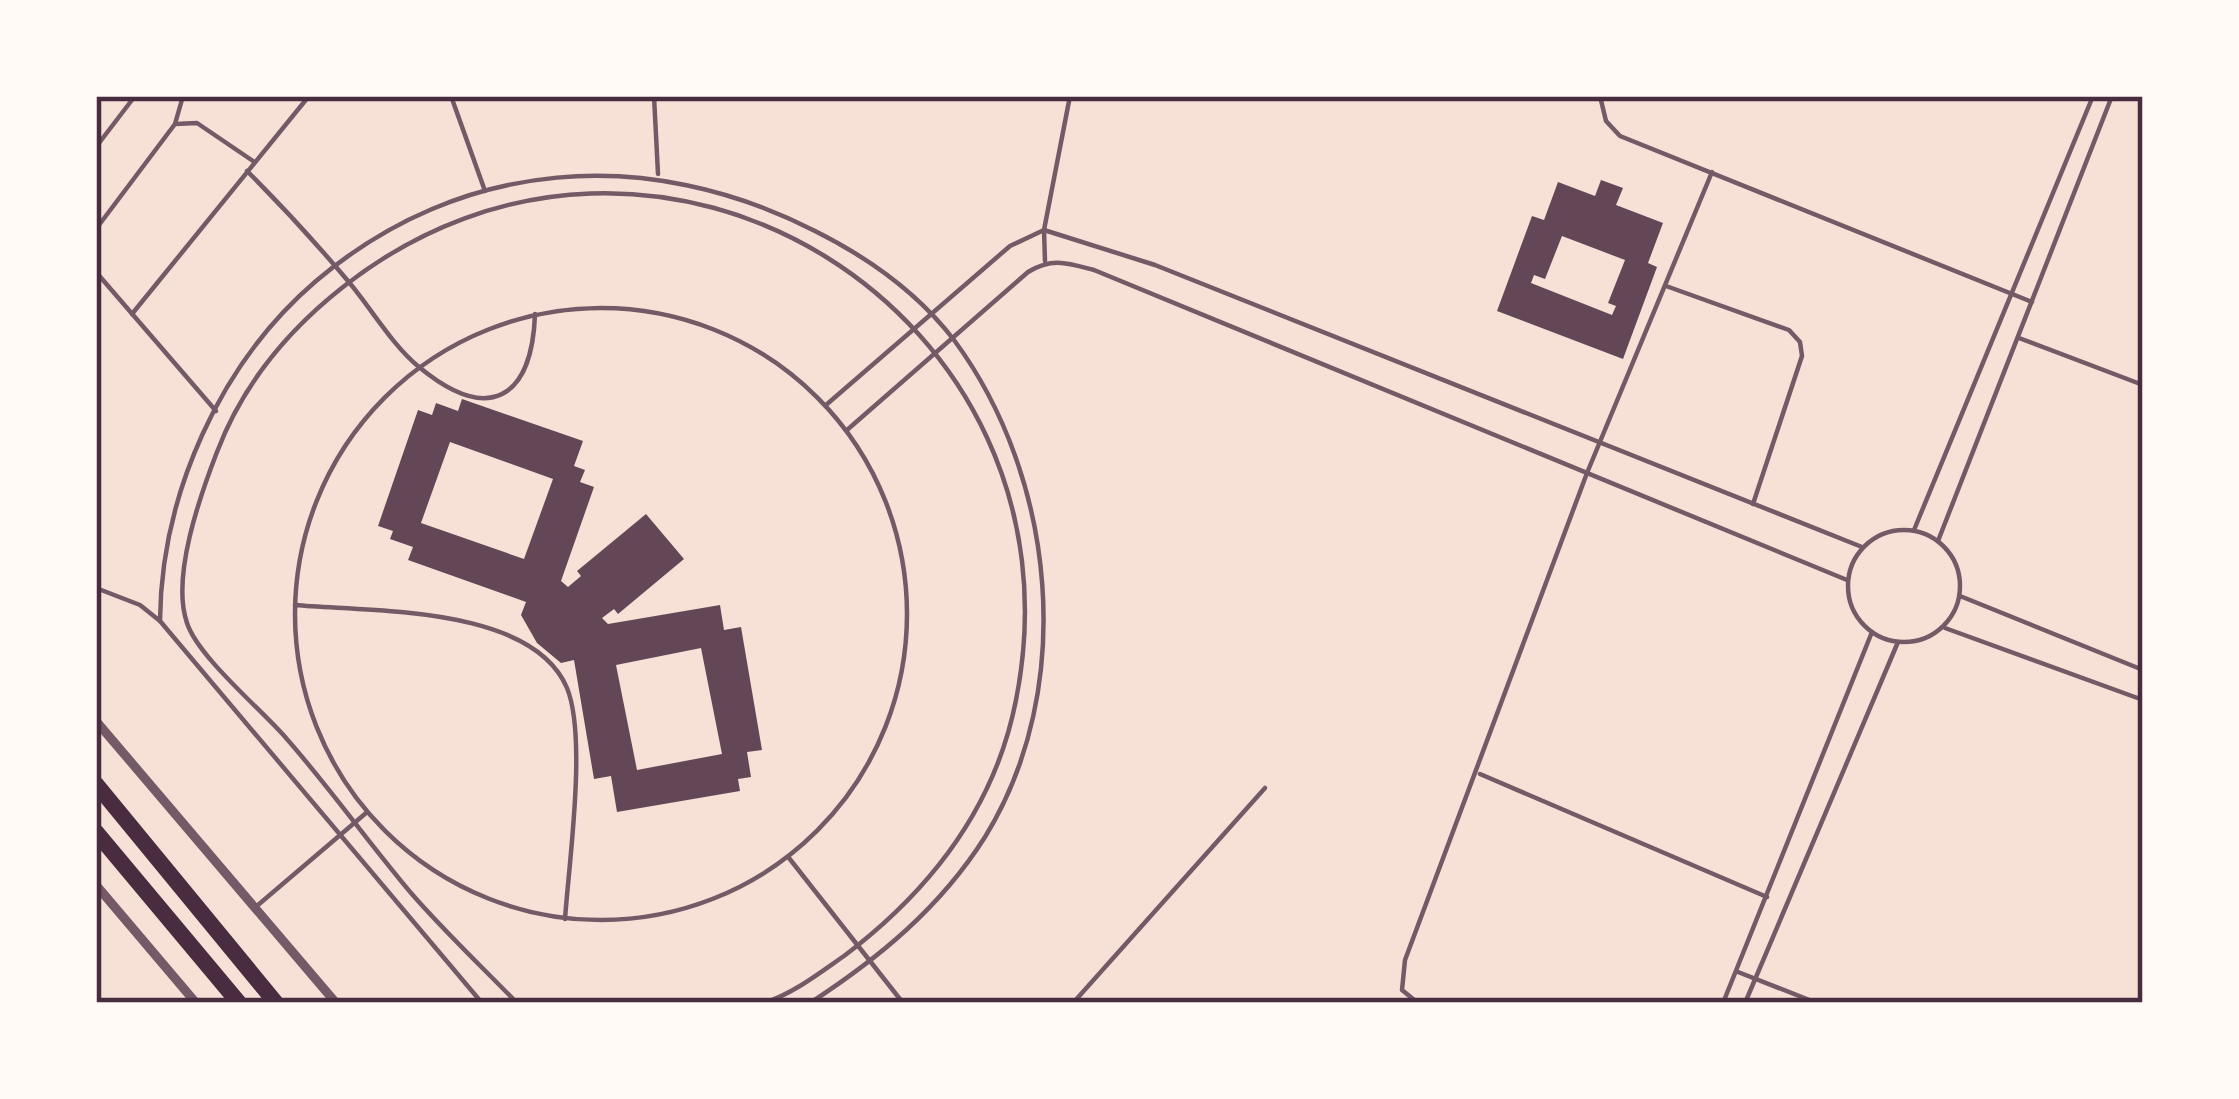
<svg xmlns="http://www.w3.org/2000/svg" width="2239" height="1099" font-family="Merriweather,serif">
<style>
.building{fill:#644757;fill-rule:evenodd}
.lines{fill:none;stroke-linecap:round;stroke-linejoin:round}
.service{stroke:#755966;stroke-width:4.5}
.minor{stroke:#755966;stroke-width:9}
.trunk{stroke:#4a2c40;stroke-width:16}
.neatline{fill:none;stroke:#4a2c40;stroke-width:4.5}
</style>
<rect width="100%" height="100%" fill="#f7e1d7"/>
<g class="building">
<path d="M1601,180l22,8 -7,17 47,18 -15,40 9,4 -34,92 -126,-48 35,-95 12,4 14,-38 37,14zM1562,236l63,24 -17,43 8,3 -4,9 -81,-32 3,-8 11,4z"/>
<path d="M462,399l121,42 -9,25 11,4 -5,12 14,5 -33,94 7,6 13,-11 -4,-5 69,-57 38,45 -66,55 -4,-5 -12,9 6,6 112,-19 4,25 17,-3 21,123 -15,2 4,25 -13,2 2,12 -123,21 -6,-36 -17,3 -20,-119 -13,3 -24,-20 -16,-28 5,-13 -118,-42 5,-13 -23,-8 3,-8 -15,-5 40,-116 14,5 4,-12 22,8zM450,442l103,37 -29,80 -103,-36zM701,648l21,106 -85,16 -21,-105z"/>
</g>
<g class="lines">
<g class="service">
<polyline points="451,96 485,191"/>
<polyline points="654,96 658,174"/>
<polyline points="1600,96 1606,121 1620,136 2032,302"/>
<polyline points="175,124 183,96"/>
<polyline points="96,147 135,96"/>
<path d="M247,171c35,35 69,72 101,110 23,27 44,64 71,86 69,57 113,33 116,-53"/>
<polyline points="96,229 175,124 197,123 253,161"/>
<polyline points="1045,261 1044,230 1070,96"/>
<polyline points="96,272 216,411"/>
<polyline points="1666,286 1789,330 1800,342 1802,356 1753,504"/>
<circle cx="601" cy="614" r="306"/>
<polyline points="132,314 309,96"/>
<polyline points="2019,338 2143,385"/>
<polyline points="826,405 1010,246 1044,230 1155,265 1862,547"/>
<path d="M847,430l181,-158c24,-15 40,-9 66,-2l753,310"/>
<circle cx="1904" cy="586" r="56"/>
<polyline points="1914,530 2093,96"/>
<polyline points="1938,541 2112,96"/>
<polyline points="96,588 140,605 160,621 482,1003"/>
<polyline points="1960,596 2143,670"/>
<path d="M295,605c76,7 237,0 272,83 20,49 2,174 -2,231"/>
<path d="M160,621c1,-126 60,-258 156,-340 145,-123 331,-136 499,-50 52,26 103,62 139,109 102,138 123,348 31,497 -45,71 -106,121 -175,166"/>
<polyline points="1945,628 2143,700"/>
<polyline points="1480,774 1767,897"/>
<polyline points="789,858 903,1003"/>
<polyline points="258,905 366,813"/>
<polyline points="1738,972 1817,1003"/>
<path d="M517,1003c-35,-36 -73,-72 -106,-110 -43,-51 -81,-105 -125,-155 -25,-29 -88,-81 -99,-115 -16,-46 13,-127 30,-171 25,-66 70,-121 126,-165 312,-246 750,27 673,413 -21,108 -86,191 -172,256 -26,18 -50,37 -80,47"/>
<polyline points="1073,1003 1265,788"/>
<polyline points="1418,1003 1402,990 1405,960 1587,473 1712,172"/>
<polyline points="1723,1003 1872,632"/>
<polyline points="1745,1003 1898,642"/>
</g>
<g class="minor">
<polyline points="96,721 336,1003"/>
<polyline points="96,885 196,1003"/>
</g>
<g class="trunk">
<polyline points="96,784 276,1003"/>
<polyline points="96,832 239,1003"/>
</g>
</g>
<rect width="2239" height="1099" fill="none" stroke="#fffaf5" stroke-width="198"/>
<rect x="99" y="99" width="2041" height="901" class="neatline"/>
</svg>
